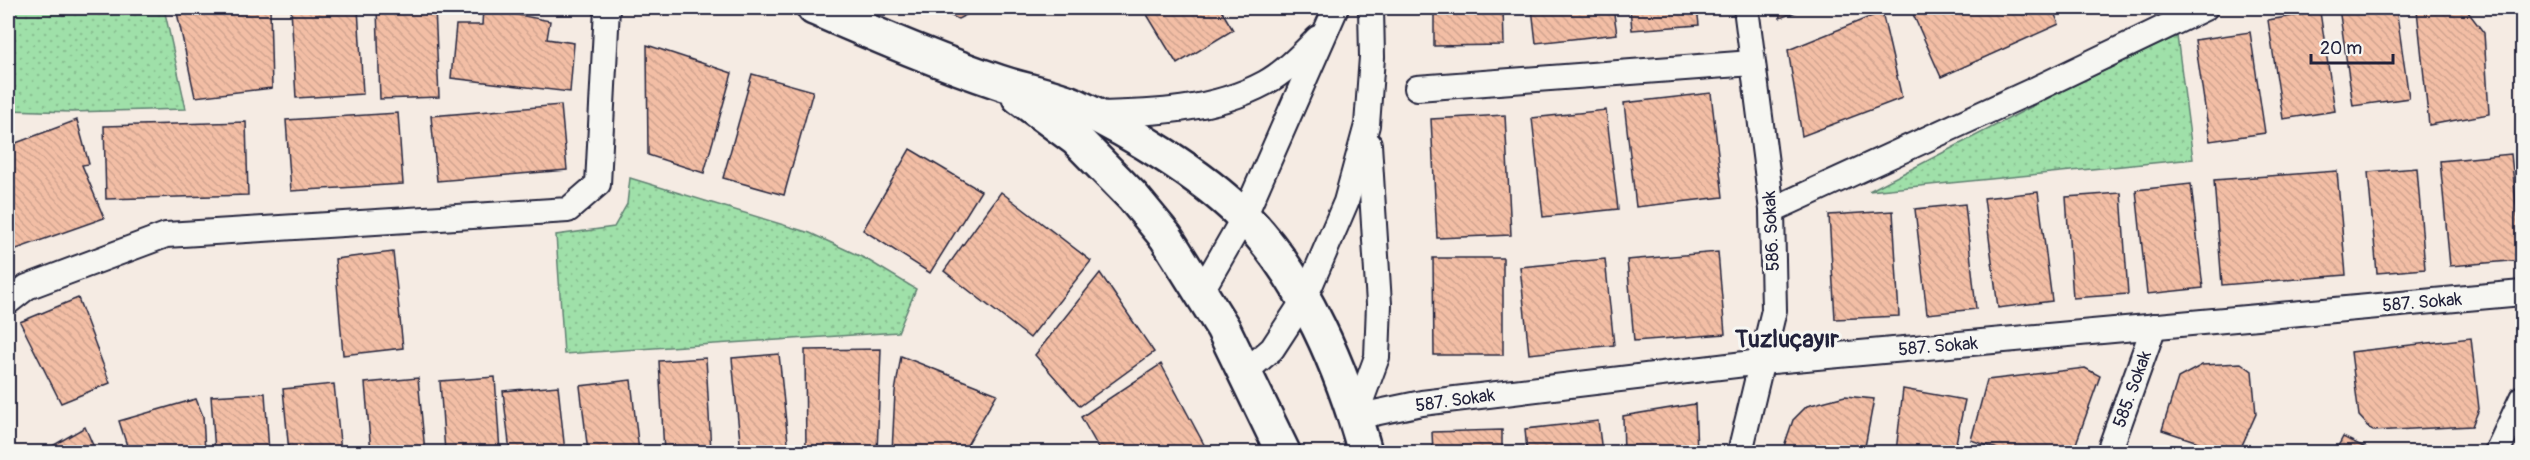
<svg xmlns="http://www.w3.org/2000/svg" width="2530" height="460" font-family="Pangolin,sans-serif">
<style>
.park{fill:url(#park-dots);stroke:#608172;stroke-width:1.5}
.building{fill:url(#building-back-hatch);stroke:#22223b;stroke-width:1.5}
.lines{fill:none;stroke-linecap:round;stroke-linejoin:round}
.minor-casing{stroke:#22223b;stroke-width:28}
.secondary-casing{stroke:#22223b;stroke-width:38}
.minor{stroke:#f6f6f2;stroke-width:24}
.secondary{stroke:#f6f6f2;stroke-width:33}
.labels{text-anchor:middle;stroke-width:6;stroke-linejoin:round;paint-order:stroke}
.street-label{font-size:18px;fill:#22223b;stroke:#f6f6f2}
.district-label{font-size:24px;font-weight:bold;fill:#22223b;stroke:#f6f6f2}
</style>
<defs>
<pattern id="park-dots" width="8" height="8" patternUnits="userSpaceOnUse" patternTransform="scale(1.5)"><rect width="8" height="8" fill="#9fe0a9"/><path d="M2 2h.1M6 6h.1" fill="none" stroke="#89c092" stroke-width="1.8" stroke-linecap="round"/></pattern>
<pattern id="building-back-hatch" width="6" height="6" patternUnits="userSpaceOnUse" patternTransform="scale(1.5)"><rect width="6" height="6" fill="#f3bea5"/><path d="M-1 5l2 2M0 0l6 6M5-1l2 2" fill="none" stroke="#d0a38f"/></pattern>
</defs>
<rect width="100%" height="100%" fill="#f5ebe3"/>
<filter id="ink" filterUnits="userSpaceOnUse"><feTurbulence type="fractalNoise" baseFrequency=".0167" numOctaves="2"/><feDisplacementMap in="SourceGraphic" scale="12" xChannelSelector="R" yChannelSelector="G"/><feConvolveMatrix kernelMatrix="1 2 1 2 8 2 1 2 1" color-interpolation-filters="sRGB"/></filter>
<g filter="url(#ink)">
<g class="park">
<polygon points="8,8 164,8 186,109 71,112 8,110"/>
<polygon points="2177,36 2193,159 1869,191 2064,90"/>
<polygon points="630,178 810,233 866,259 916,289 898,332 564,354 556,235 614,227 627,204"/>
</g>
<g class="building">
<polygon points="176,8 270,8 272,88 195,97"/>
<polygon points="291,8 358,8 363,94 296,98"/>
<polygon points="435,8 439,97 380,99 377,9"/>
<polygon points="483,8 550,21 547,39 574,43 570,92 451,78 456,25 482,25"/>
<polygon points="933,8 980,8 958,19"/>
<polygon points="1143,8 1220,8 1233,30 1177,64"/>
<polygon points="1244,8 1261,8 1248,14"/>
<polygon points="1434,8 1503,8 1504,45 1434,46"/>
<polygon points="1532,8 1613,8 1617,34 1536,43"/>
<polygon points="1630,8 1697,8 1699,25 1632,30"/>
<polygon points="1779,8 1806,8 1780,18"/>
<polygon points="1921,8 2052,8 2059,24 1941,77 1912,12"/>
<polygon points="2339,8 2396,8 2409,98 2353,106"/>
<polygon points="2435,8 2465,8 2484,33 2489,114 2429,125 2417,10"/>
<polygon points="1882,12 1902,98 1802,136 1788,50"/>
<polygon points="2320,12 2335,111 2283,119 2268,20"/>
<polygon points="2250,32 2265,133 2210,141 2195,40"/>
<polygon points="647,45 732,73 704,173 648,155"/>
<polygon points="752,74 813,91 784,195 723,178"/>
<polygon points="1711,93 1723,197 1636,207 1624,103"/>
<polygon points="561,105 567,170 437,181 431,116"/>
<polygon points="1606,110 1618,209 1543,217 1532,118"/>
<polygon points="398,113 403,184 291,191 286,120"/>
<polygon points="1505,115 1511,235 1437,238 1431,119"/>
<polygon points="77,120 89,164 82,165 104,218 8,252 8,146"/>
<polygon points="246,122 248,195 106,199 104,126"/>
<polygon points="910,149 981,191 930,273 863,230"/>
<polygon points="2511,154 2522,260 2450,266 2440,161"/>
<polygon points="2417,168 2425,269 2377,273 2368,172"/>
<polygon points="2337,171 2346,275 2222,285 2214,180"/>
<polygon points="2191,184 2203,288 2147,294 2136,190"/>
<polygon points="1001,192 1091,261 1030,338 944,271"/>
<polygon points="2038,192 2052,301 1998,308 1984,198"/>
<polygon points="2121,193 2128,294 2073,298 2066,197"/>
<polygon points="1965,204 1976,309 1927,314 1915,209"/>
<polygon points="1893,211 1899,316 1835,319 1829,215"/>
<polygon points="393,252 403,348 343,355 335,259"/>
<polygon points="1718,252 1725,334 1634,341 1627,260"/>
<polygon points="1433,258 1503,258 1503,355 1434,355"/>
<polygon points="1605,259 1614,345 1529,354 1520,267"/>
<polygon points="1100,273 1154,352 1080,406 1035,355"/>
<polygon points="78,298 110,383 61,403 20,322"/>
<polygon points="2471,338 2479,409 2472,426 2373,431 2359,416 2351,352"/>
<polygon points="881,349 877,452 806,452 805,350"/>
<polygon points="779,354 789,452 741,452 732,358"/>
<polygon points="901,356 997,394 963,452 892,452 895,392"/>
<polygon points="706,358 711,452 664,452 659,361"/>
<polygon points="2241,363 2252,371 2256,414 2239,452 2228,452 2162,430 2178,378 2202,365"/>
<polygon points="1161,364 1208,452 1101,452 1081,417"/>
<polygon points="2085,368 2100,376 2073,452 2006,452 1971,440 1987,380"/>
<polygon points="495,377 500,452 445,452 440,381"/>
<polygon points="418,378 425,452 371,452 365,383"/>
<polygon points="631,380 639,452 588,452 580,386"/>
<polygon points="334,384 341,452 289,452 283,389"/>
<polygon points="558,386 565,452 510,452 503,391"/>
<polygon points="1903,389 1965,400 1954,452 1896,452"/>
<polygon points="265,393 269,452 215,452 211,396"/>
<polygon points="1845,396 1874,399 1864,452 1782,452 1793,420 1807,406"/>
<polygon points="196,399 203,416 205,452 129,452 119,421"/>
<polygon points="1695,404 1697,452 1624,452 1623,416"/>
<polygon points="1598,421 1602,452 1527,452 1525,429"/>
<polygon points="85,427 96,452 42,452"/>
<polygon points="1502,430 1502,452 1433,452 1432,432"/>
<polygon points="2343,437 2374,452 2335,452"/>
<polygon points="2157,444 2179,452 2153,452"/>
</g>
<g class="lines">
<g class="minor-casing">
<g id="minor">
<polyline points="1417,88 1752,63"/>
<path d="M1095,114c58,-1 118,-3 170,-31 20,-11 37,-29 53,-45"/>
<polyline points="1772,210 2036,89 2205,8"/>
<polyline points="1201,292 1244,217 1336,8"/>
<polyline points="8,302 27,287 166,235 568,210 598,184 607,8"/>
<polyline points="1245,372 1272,349 1304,300 1346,202 1367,125 1372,57 1371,8"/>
<polyline points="1355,417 1422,403 1761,362 2522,293"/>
<polyline points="1355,417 1377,357 1379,304 1369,144"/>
<polyline points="1740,452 1774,310 1772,210 1746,8"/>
<polyline points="2109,452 2154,326"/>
<polyline points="2497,452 2522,398"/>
</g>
</g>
<g class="secondary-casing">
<g id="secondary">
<path d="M814,8c61,26 122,53 185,74 26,9 54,13 78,24 54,26 124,68 166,110 61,61 100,156 122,236"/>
<polyline points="1019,97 1076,139 1133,197 1166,237 1223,328 1283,452"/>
</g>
</g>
<use href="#minor" class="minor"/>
<use href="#secondary" class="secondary"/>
</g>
</g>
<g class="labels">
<g class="street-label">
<text transform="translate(1771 231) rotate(-93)" y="6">586. Sokak</text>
<text transform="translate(2422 302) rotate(-5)" y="6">587. Sokak</text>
<text transform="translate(1938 346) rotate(-5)" y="6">587. Sokak</text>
<text transform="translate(2132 389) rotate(-70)" y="6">585. Sokak</text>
<text transform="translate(1455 400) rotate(-8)" y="6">587. Sokak</text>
</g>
<g class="district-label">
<text x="1787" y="347">Tuzluçayır</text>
</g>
</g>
<rect width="2530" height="460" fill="none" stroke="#f6f6f2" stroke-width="30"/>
<rect x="15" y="15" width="2500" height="430" fill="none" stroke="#22223b" stroke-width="2" filter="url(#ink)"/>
<path d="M2311 54v9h82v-9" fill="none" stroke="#22223b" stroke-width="3"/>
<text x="2320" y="54" font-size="18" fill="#22223b" stroke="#f6f6f2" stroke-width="4.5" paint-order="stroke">20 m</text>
</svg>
